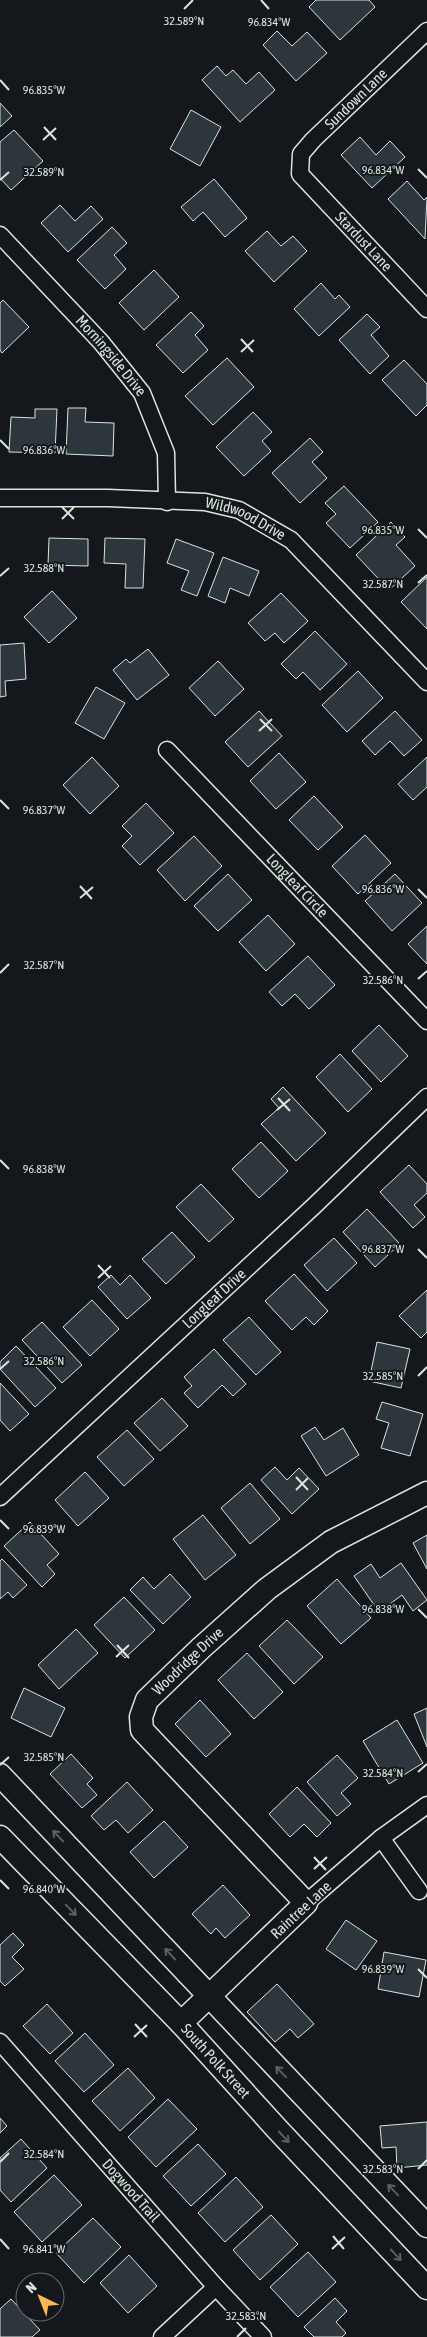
<svg xmlns="http://www.w3.org/2000/svg" width="427" height="2337" font-family="'Asap Condensed',sans-serif">
<style>
.building{fill:#2c363c;stroke:#d8e6dc}
.lines{fill:none;stroke-linecap:round;stroke-linejoin:round}
.street-casing{stroke:#d8e6dc;stroke-width:19}
.secondary-casing{stroke:#d8e6dc;stroke-width:25}
.street{stroke:#14181c;stroke-width:16}
.secondary{stroke:#14181c;stroke-width:22}
.oneway{stroke:#59605f}
.ticks{fill:none;stroke:#d8e6dc;stroke-width:2}
.labels{text-anchor:middle;stroke-width:4;stroke-linejoin:round;paint-order:stroke}
.street-label{font-size:15px;fill:#d8e6dc;stroke:#14181c}
.ticks-label{font-size:12px;text-anchor:middle;fill:#d8e6dc;stroke:#14181c;stroke-width:4;stroke-linejoin:round;paint-order:stroke}
</style>
<rect width="100%" height="100%" fill="#14181c"/>
<g class="building">
<polygon points="316,0 369,0 375,7 340,40 309,7"/>
<polygon points="277,31 292,46 307,32 327,53 296,81 263,45"/>
<polygon points="217,66 226,76 233,70 246,84 259,72 275,90 240,122 202,80"/>
<polygon points="0,103 12,116 0,127"/>
<polygon points="191,110 221,127 200,166 170,149"/>
<polygon points="14,130 43,161 11,190 0,178 0,142"/>
<polygon points="360,137 376,155 390,141 405,157 372,188 341,155"/>
<polygon points="214,179 247,218 225,237 203,212 193,221 181,207"/>
<polygon points="407,181 424,200 427,197 425,239 388,199"/>
<polygon points="60,205 75,221 91,206 103,219 68,252 41,223"/>
<polygon points="112,227 127,243 114,255 126,269 105,289 77,260"/>
<polygon points="267,231 281,246 293,236 307,251 274,282 245,251"/>
<polygon points="154,270 179,297 144,330 119,303"/>
<polygon points="321,283 335,299 339,295 350,307 319,336 294,309"/>
<polygon points="3,300 29,327 2,353 0,350 0,303"/>
<polygon points="191,312 204,326 195,335 208,350 183,373 156,345"/>
<polygon points="367,314 380,327 371,335 389,356 370,374 339,340"/>
<polygon points="227,358 254,387 213,425 185,396"/>
<polygon points="404,360 427,384 427,405 416,416 382,380"/>
<polygon points="68,408 86,408 85,422 114,423 113,456 66,454"/>
<polygon points="35,409 57,409 55,453 9,452 11,417 35,418"/>
<polygon points="253,412 272,432 262,441 271,451 244,476 216,447"/>
<polygon points="310,438 323,452 312,462 327,478 300,503 272,473"/>
<polygon points="344,486 378,522 350,548 326,523 336,514 325,503"/>
<polygon points="391,522 405,537 396,545 415,566 389,590 356,555"/>
<polygon points="49,538 88,539 88,566 48,565"/>
<polygon points="105,538 145,539 143,588 125,588 126,564 104,563"/>
<polygon points="176,539 214,553 197,596 181,590 189,571 167,563"/>
<polygon points="223,557 259,571 249,596 230,588 225,603 208,596"/>
<polygon points="427,577 427,629 401,602"/>
<polygon points="52,591 77,618 49,643 24,617"/>
<polygon points="281,593 308,621 284,643 275,633 265,641 248,623"/>
<polygon points="315,631 347,664 320,690 303,672 296,679 281,664"/>
<polygon points="24,643 26,679 5,681 6,696 0,697 0,645"/>
<polygon points="148,649 169,675 137,700 113,670 126,659 130,663"/>
<polygon points="218,661 244,689 215,716 189,688"/>
<polygon points="358,671 383,698 347,732 322,705"/>
<polygon points="96,687 125,703 104,739 75,723"/>
<polygon points="259,711 282,736 248,767 225,742"/>
<polygon points="395,711 422,740 404,756 390,741 375,755 362,741"/>
<polygon points="279,753 306,782 276,809 250,781"/>
<polygon points="92,757 119,786 90,814 63,785"/>
<polygon points="427,757 427,787 413,800 398,784"/>
<polygon points="314,796 343,827 318,850 289,820"/>
<polygon points="146,803 174,833 140,865 122,846 132,836 122,826"/>
<polygon points="365,835 391,863 358,894 332,866"/>
<polygon points="194,836 222,866 185,901 157,870"/>
<polygon points="228,874 252,900 218,931 194,906"/>
<polygon points="395,874 422,903 392,931 365,901"/>
<polygon points="268,915 295,944 266,971 239,942"/>
<polygon points="427,926 427,964 408,944"/>
<polygon points="308,956 335,985 309,1009 295,994 282,1006 269,992"/>
<polygon points="379,1025 408,1056 381,1082 352,1051"/>
<polygon points="340,1054 372,1089 348,1112 316,1077"/>
<polygon points="283,1087 326,1133 296,1161 261,1124 279,1108 271,1099"/>
<polygon points="261,1142 288,1171 259,1198 232,1169"/>
<polygon points="409,1165 427,1184 427,1193 414,1205 425,1217 413,1228 380,1192"/>
<polygon points="201,1184 234,1219 209,1242 176,1207"/>
<polygon points="367,1209 400,1244 375,1267 343,1232"/>
<polygon points="172,1232 195,1257 166,1284 142,1259"/>
<polygon points="334,1238 357,1263 327,1291 304,1265"/>
<polygon points="294,1274 328,1311 314,1325 306,1317 292,1330 265,1301"/>
<polygon points="111,1275 120,1285 130,1275 151,1298 127,1319 98,1287"/>
<polygon points="427,1290 427,1332 421,1338 399,1316"/>
<polygon points="92,1300 119,1329 90,1356 63,1327"/>
<polygon points="249,1317 281,1352 256,1375 223,1340"/>
<polygon points="42,1322 82,1365 62,1383 22,1340"/>
<polygon points="377,1342 410,1349 401,1388 369,1381"/>
<polygon points="16,1346 56,1388 35,1407 0,1369 0,1362"/>
<polygon points="214,1349 246,1384 233,1396 222,1385 198,1408 184,1393 192,1386 184,1377"/>
<polygon points="0,1383 29,1414 10,1431 0,1420"/>
<polygon points="162,1398 188,1426 160,1451 134,1423"/>
<polygon points="382,1402 423,1414 410,1456 381,1448 389,1423 376,1419"/>
<polygon points="315,1427 324,1440 343,1428 359,1455 326,1476 301,1436"/>
<polygon points="127,1430 154,1459 124,1486 97,1457"/>
<polygon points="275,1467 287,1480 299,1468 319,1489 292,1514 261,1480"/>
<polygon points="85,1472 109,1498 78,1526 55,1500"/>
<polygon points="250,1483 280,1519 250,1544 221,1508"/>
<polygon points="203,1515 236,1555 205,1580 173,1539"/>
<polygon points="30,1522 59,1554 47,1565 55,1574 42,1587 4,1546"/>
<polygon points="427,1535 427,1569 413,1543"/>
<polygon points="2,1559 27,1585 13,1598 8,1592 0,1599 0,1561"/>
<polygon points="401,1563 427,1600 413,1611 402,1595 379,1612 354,1576 371,1564 380,1578"/>
<polygon points="170,1574 191,1597 163,1624 130,1590 143,1577 154,1589"/>
<polygon points="337,1579 371,1618 341,1644 307,1606"/>
<polygon points="124,1597 155,1630 125,1658 94,1625"/>
<polygon points="287,1620 323,1657 294,1684 259,1646"/>
<polygon points="76,1629 98,1653 59,1689 38,1665"/>
<polygon points="247,1653 283,1692 254,1719 218,1680"/>
<polygon points="24,1688 65,1708 51,1737 11,1718"/>
<polygon points="200,1700 231,1734 206,1757 175,1724"/>
<polygon points="427,1708 427,1747 414,1714"/>
<polygon points="397,1720 423,1763 389,1784 363,1741"/>
<polygon points="71,1754 93,1778 87,1784 97,1795 82,1808 50,1774"/>
<polygon points="337,1755 358,1778 341,1793 351,1804 337,1816 307,1782"/>
<polygon points="127,1782 153,1810 128,1833 116,1820 104,1830 91,1816"/>
<polygon points="297,1787 331,1823 317,1837 304,1824 290,1837 269,1814"/>
<polygon points="164,1821 188,1847 154,1878 130,1852"/>
<polygon points="223,1885 250,1915 225,1938 216,1928 211,1934 192,1914"/>
<polygon points="346,1920 377,1941 356,1970 326,1949"/>
<polygon points="13,1933 24,1945 12,1957 24,1969 5,1986 0,1981 0,1945"/>
<polygon points="384,1952 426,1960 419,1997 378,1989"/>
<polygon points="277,1984 314,2024 298,2038 290,2029 275,2042 247,2012"/>
<polygon points="47,2004 73,2033 50,2054 23,2026"/>
<polygon points="85,2033 114,2065 84,2092 55,2061"/>
<polygon points="128,2068 155,2098 120,2131 92,2101"/>
<polygon points="168,2099 197,2129 156,2167 128,2137"/>
<polygon points="0,2118 7,2126 0,2133"/>
<polygon points="427,2122 427,2165 397,2168 396,2147 382,2148 380,2126"/>
<polygon points="21,2139 47,2168 11,2202 0,2190 0,2158"/>
<polygon points="198,2144 226,2174 191,2206 163,2176"/>
<polygon points="54,2175 82,2205 42,2242 14,2212"/>
<polygon points="236,2177 263,2207 225,2242 198,2213"/>
<polygon points="271,2215 298,2244 260,2280 233,2250"/>
<polygon points="93,2218 121,2247 84,2283 56,2253"/>
<polygon points="308,2252 336,2282 298,2317 270,2287"/>
<polygon points="129,2255 157,2286 128,2313 100,2283"/>
<polygon points="335,2298 347,2311 336,2322 346,2333 342,2337 314,2337 304,2327"/>
<polygon points="11,2299 40,2330 32,2337 0,2337 0,2309"/>
</g>
<g class="lines">
<g class="street-casing">
<g id="street">
<path id="s1" d="M427,31l-114,109 -12,14 -1,20 127,135"/>
<path id="s2" d="M0,235l101,107 41,51 24,60 1,49"/>
<path id="s3" d="M0,498h108l97,4 34,8 52,30 136,142"/>
<path id="s4" d="M167,750l260,271"/>
<path id="s5" d="M0,1497l314,-291 113,-109"/>
<polyline points="381,1838 419,1891"/>
<polyline points="306,1903 381,1838 427,1805"/>
<path id="s6" d="M0,2042l216,245 47,50"/>
<polyline points="162,2337 216,2287"/>
</g>
</g>
<g class="secondary-casing">
<g id="secondary">
<polyline points="0,1775 427,2226"/>
<path id="s7" d="M0,1837l181,186 97,107 149,158"/>
<path id="s8" d="M181,2023l125,-120 -164,-173 -1,-13 6,-17 54,-52 66,-59 64,-47 96,-49"/>
</g>
</g>
<use href="#street" class="street"/>
<use href="#secondary" class="secondary"/>
</g>
<defs><path id="oneway-shaft" d="M-6 0H5M1.5-3L5.5 0L1.5 3" fill="none" stroke-width="1.6" stroke-linecap="round" stroke-linejoin="round" transform="scale(1.25)"/></defs>
<g class="oneway">
<use href="#oneway-shaft" transform="translate(58 1836) rotate(-133)"/>
<use href="#oneway-shaft" transform="translate(71 1910) rotate(46)"/>
<use href="#oneway-shaft" transform="translate(170 1954) rotate(-133)"/>
<use href="#oneway-shaft" transform="translate(281 2072) rotate(-134)"/>
<use href="#oneway-shaft" transform="translate(284 2137) rotate(47)"/>
<use href="#oneway-shaft" transform="translate(393 2190) rotate(-134)"/>
<use href="#oneway-shaft" transform="translate(396 2255) rotate(47)"/>
</g>
<path class="ticks" d="M261,0l8,9M184,9l9,-9M0,80l9,10M44,127l12,13M43,140l13,-12M418,169l9,9M0,180l9,-8M241,339l12,13M241,352l13,-12M0,440l9,9M62,507l12,12M62,519l12,-12M418,529l9,9M0,576l9,-8M418,583l9,-8M260,719l12,12M259,731l13,-12M0,800l9,9M80,886l12,13M418,889l9,9M80,898l13,-11M0,973l9,-9M418,979l9,-8M278,1098l12,13M277,1110l13,-11M0,1160l9,9M418,1249l9,9M98,1265l12,13M98,1278l13,-12M0,1369l9,-8M418,1376l9,-9M296,1477l12,13M296,1490l12,-12M0,1520l9,9M418,1609l9,9M117,1645l12,13M116,1657l13,-12M0,1765l9,-8M418,1772l9,-8M314,1857l12,13M314,1869l13,-12M0,1880l9,9M418,1969l9,9M135,2024l12,13M134,2037l13,-12M0,2162l9,-9M418,2169l9,-9M333,2236l11,13M0,2239l9,10M332,2249l13,-12M237,2337l9,-9"/>
<g class="labels">
<g class="street-label">
<text transform="translate(356 99) rotate(-44)" y="5">Sundown Lane</text>
<text dy="5" stroke="none"><textPath href="#s1" startOffset="289">Stardust Lane</textPath></text>
<text dy="5" stroke="none"><textPath href="#s2" startOffset="164">Morningside Drive</textPath></text>
<text dy="5" stroke="none"><textPath href="#s3" startOffset="249">Wildwood Drive</textPath></text>
<text dy="5" stroke="none"><textPath href="#s4" startOffset="188">Longleaf Circle</textPath></text>
<text dy="5" stroke="none"><textPath href="#s5" startOffset="292">Longleaf Drive</textPath></text>
<text dy="5" stroke="none"><textPath href="#s8" startOffset="499">Woodridge Drive</textPath></text>
<text transform="translate(301 1910) rotate(-43)" y="5">Raintree Lane</text>
<text dy="5" stroke="none"><textPath href="#s7" startOffset="311">South Polk Street</textPath></text>
<text dy="5" stroke="none"><textPath href="#s6" startOffset="198">Dogwood Trail</textPath></text>
</g>
</g>
<g class="ticks-label">
<text x="184" y="25">32.589°N</text>
<text x="269" y="26">96.834°W</text>
<text x="44" y="94">96.835°W</text>
<text x="383" y="174">96.834°W</text>
<text x="44" y="176">32.589°N</text>
<text x="44" y="454">96.836°W</text>
<text x="383" y="534">96.835°W</text>
<text x="44" y="572">32.588°N</text>
<text x="383" y="588">32.587°N</text>
<text x="44" y="814">96.837°W</text>
<text x="383" y="893">96.836°W</text>
<text x="44" y="969">32.587°N</text>
<text x="383" y="984">32.586°N</text>
<text x="44" y="1173">96.838°W</text>
<text x="383" y="1253">96.837°W</text>
<text x="44" y="1365">32.586°N</text>
<text x="383" y="1380">32.585°N</text>
<text x="44" y="1533">96.839°W</text>
<text x="383" y="1613">96.838°W</text>
<text x="44" y="1761">32.585°N</text>
<text x="383" y="1777">32.584°N</text>
<text x="44" y="1893">96.840°W</text>
<text x="383" y="1973">96.839°W</text>
<text x="44" y="2158">32.584°N</text>
<text x="383" y="2173">32.583°N</text>
<text x="44" y="2253">96.841°W</text>
<text x="246" y="2320">32.583°N</text>
</g>
<g transform="translate(40 2297) rotate(317)"><circle r="24" fill="#14181c" stroke="#626a69"/>
<path d="M0-4L9 19L0 12L-9 19Z" fill="#ffb74d"/>
<text y="-8" font-size="14" font-weight="bold" text-anchor="middle" fill="#d8e6dc">N</text>
</g>
</svg>
